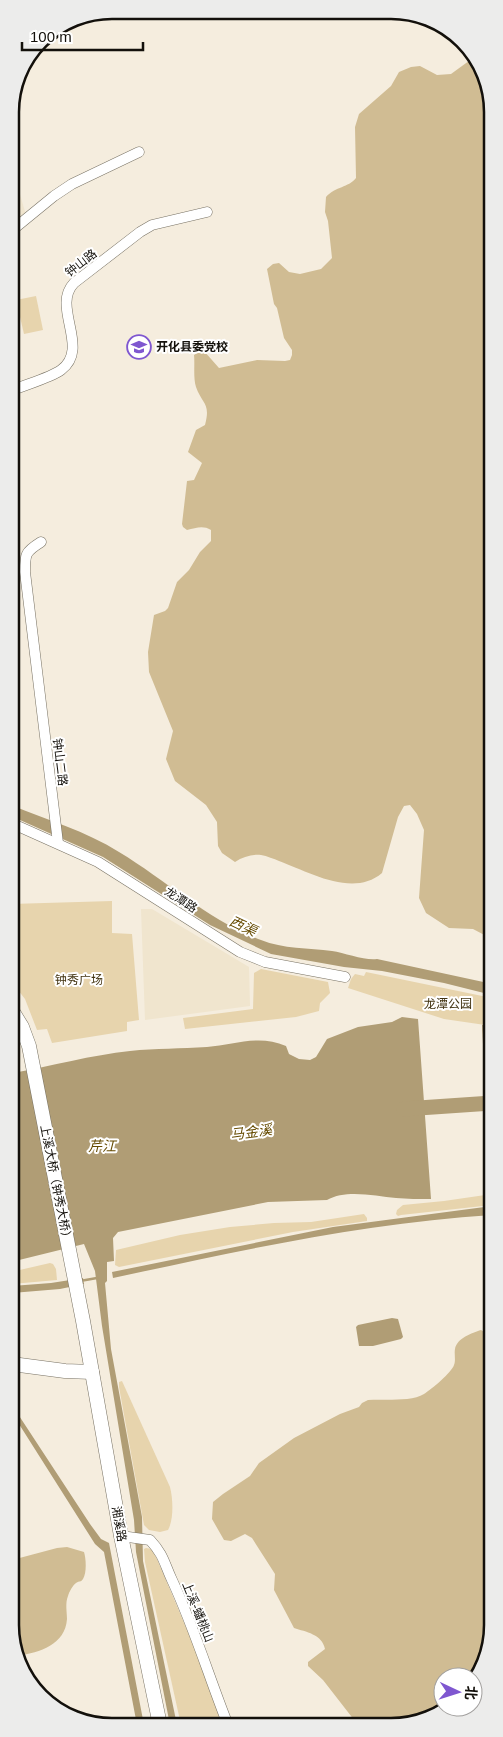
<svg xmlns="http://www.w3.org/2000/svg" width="503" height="1737" font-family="Helvetica,'Noto Sans SC',sans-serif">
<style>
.built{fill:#f0e5ce}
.green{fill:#e7d4ad}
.forest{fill:#d0bc93}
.water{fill:#b09d75}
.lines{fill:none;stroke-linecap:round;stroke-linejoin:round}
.stream{stroke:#b09d75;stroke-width:2.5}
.river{stroke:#b09d75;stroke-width:15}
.minor-casing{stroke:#787264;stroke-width:11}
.major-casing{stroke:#787264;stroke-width:15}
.minor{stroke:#fff;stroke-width:10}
.major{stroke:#fff;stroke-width:14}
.labels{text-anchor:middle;stroke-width:4;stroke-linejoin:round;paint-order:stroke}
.street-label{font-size:12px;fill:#13100b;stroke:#fff}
.poi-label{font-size:12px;font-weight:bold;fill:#13100b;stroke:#fff;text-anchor:start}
.park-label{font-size:12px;fill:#423311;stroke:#fff}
.water-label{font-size:14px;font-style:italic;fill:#664b00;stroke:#fff}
.rim{fill:none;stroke:#13100b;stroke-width:2.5}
</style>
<rect width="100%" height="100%" fill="#f5edde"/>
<g class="built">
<polygon points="10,160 26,215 10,227"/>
<polygon points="141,909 152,909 249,967 250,1006 145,1020"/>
</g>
<g class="green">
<polygon points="36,296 43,330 24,334 16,300"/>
<polygon points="112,901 112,933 132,934 139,1020 127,1022 127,1031 52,1043 47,1029 37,1030 25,999 11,981 11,904"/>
<polygon points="261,969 328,982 330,993 320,1003 319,1011 296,1017 185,1029 183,1018 253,1009 254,973"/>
<polygon points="366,972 492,998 492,1026 444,1019 348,988 351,979 355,974 364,976"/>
<polygon points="492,1194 492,1205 401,1215 398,1216 396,1214 397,1210 403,1205 444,1201"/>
<polygon points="364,1214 367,1218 367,1221 293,1232 119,1267 115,1265 116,1250 180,1235 230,1227 274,1223 311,1222"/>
<polygon points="50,1263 53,1264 56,1269 57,1280 12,1284 11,1272"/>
<path d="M122,1381l48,106c3,12 4,32 -2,43l-8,2 -11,-2 -5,-5 -25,-138v-5z"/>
<polygon points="146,1548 152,1549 157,1559 199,1658 223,1725 181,1725 145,1562 144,1549"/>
</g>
<g class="forest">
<path d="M473,58l18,34 1,847 -19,-10 -24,-1 -23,-15 -7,-15 5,-68 -7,-16 -7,-9 -6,1 -6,11 -16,56c-29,25 -73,-1 -103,-12 -5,-2 -12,-5 -18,-6 -9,-1 -18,2 -26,7l-13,-9 -4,-7 -1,-24 -11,-17 -31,-24 -9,-22 7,-28 -24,-59 -1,-20 6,-37 11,-4 3,-3 9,-26 12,-12 11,-18 11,-11v-11c-8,-5 -15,-2 -24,0l-4,-3 -1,-3 5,-43 7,-1 8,-17 -14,-11 8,-22 9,-5c6,-22 -3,-21 -9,-38 -3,-9 -1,-23 -2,-32l5,-3 5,-1 15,17 38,-8 28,1 5,-1 2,-5v-5l-8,-12 -7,-30 -3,-4 -7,-35 6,-5 6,-1 10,9 11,2 21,-5 11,-11 -4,-37 -3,-9 1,-15c10,-11 22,-9 30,-19l-1,-51 4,-13 32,-28 8,-14 12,-5 9,-1 17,9 14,-1z"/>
<path d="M481,1330l11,7 1,295 -20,47v-2h-30v30l-32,18h-53l-35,-45 -15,-14v-4l17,-13c-3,-15 -19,-17 -31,-21l-20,-38 1,-16 -23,-36 -7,-4 -14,7 -7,-1 -12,-21 1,-17 10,-8 27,-18 9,-13 35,-25 46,-24 19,-7 3,-4 6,-3c16,-1 43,2 56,-6 8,-5 28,-22 30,-29 2,-5 0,-11 1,-16 2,-11 17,-16 26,-19z"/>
<path d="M67,1547l17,5c2,6 3,21 -1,27 -3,4 -3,1 -7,4 -3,2 -7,9 -8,13 -3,7 -1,16 -1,23 -2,26 -27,33 -49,37l-6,-11v-85l45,-12z"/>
</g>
<g class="water">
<path d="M11,805c36,15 75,26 108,47 48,29 89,68 142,88 22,9 48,8 71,11 13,2 34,10 45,8l111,24 4,1v11l-48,-12 -62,-12 -38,-4 -73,-13 -61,-29 -107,-68 -92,-41z"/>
<path d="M402,1017l16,2 13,180c-12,0 -24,0 -35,-1 -21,-2 -50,-9 -69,2l-59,2 -150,30 -5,6 1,23 -7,1v19l-2,2 6,66 31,168 1,44 34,164h-7l-34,-173 -2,-32 -32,-194 -7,-55 -11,-27 -73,18v-190l2,1c38,-7 79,-18 117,-22 26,-3 51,-2 77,-4 27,-2 52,-13 79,-1l3,8 10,5 11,1 6,-3 11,-18 31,-12 34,-5z"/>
<polygon points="482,1025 492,1026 492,1194 491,1194"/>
<path d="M492,1206v9c-128,8 -254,36 -379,63l-1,-6 221,-45z"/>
<polygon points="83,1278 84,1284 60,1289 12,1293 12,1286 51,1283"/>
<polygon points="392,1318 398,1319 403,1337 401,1339 373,1346 359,1346 356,1327 358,1325"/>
<polygon points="12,1405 90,1524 101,1539 109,1543 144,1725 137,1725 104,1552 95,1544 12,1413"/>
</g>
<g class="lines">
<polyline class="stream" points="80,1281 97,1278"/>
<polyline class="river" points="404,1109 492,1103"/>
<g class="minor-casing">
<g id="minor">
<polyline points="10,232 54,196 72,184 139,152"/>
<path d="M11,391c13,-6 39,-13 50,-21 30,-22 -10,-63 13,-87l66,-51 12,-7 55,-13"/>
<path d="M41,542c-16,10 -16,12 -16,30l33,271"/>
<polyline points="11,823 98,862 240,952 265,962 345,977"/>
<path d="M121,1536l29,4c14,15 14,23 22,40 22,47 37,97 56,145"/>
</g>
</g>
<g class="major-casing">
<g id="major">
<polyline points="11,1009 22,1027 29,1046 83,1321 121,1536 160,1725"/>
<polyline points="12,1364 65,1371 92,1372"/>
</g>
</g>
<use href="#minor" class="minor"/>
<use href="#major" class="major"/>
</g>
<defs>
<g id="school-ring" transform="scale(1.25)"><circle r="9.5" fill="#fff" stroke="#7f57d0" stroke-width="1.5"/><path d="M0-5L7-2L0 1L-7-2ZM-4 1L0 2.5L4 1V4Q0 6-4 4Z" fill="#7f57d0"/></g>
</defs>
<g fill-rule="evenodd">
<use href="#school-ring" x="139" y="347"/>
</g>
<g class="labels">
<g class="street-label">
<text transform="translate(81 263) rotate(-38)" y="4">钟山路</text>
<text transform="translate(60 762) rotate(83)" y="4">钟山二路</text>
<text transform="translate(181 900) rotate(33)" y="4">龙潭路</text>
<text transform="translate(56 1184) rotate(79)" y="4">上溪大桥（钟秀大桥）</text>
<text transform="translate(119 1524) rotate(80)" y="4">湘溪路</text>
<text transform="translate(198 1612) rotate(68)" y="4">上溪-蟠桃山</text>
</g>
<g class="poi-label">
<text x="156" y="351">开化县委党校</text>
</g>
<g class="park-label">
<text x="79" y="984">钟秀广场</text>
<text x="448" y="1008">龙潭公园</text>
</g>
<g class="water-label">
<text transform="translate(243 926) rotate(25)" y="5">西渠</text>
<text transform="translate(251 1132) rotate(-8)" y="5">马金溪</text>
<text x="102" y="1151">芹江</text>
</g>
</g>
<path d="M0 0H503V1737H0ZM112 19H391A93 93 0 0 1 484 112V1625A93 93 0 0 1 391 1718H112A93 93 0 0 1 19 1625V112A93 93 0 0 1 112 19Z" fill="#ececeb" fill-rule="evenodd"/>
<path class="rim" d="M112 19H391A93 93 0 0 1 484 112V1625A93 93 0 0 1 391 1718H112A93 93 0 0 1 19 1625V112A93 93 0 0 1 112 19Z"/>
<g transform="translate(458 1692) rotate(94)"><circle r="24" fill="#ffffff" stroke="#a19f9d"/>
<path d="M0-4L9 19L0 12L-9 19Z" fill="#7f57d0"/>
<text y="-8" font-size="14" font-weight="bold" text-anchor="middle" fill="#13100b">北</text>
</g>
<path d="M22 42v8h121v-8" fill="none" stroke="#13100b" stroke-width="2.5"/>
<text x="30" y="42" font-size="15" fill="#13100b" stroke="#ffffff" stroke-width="4" paint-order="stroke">100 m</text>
</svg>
